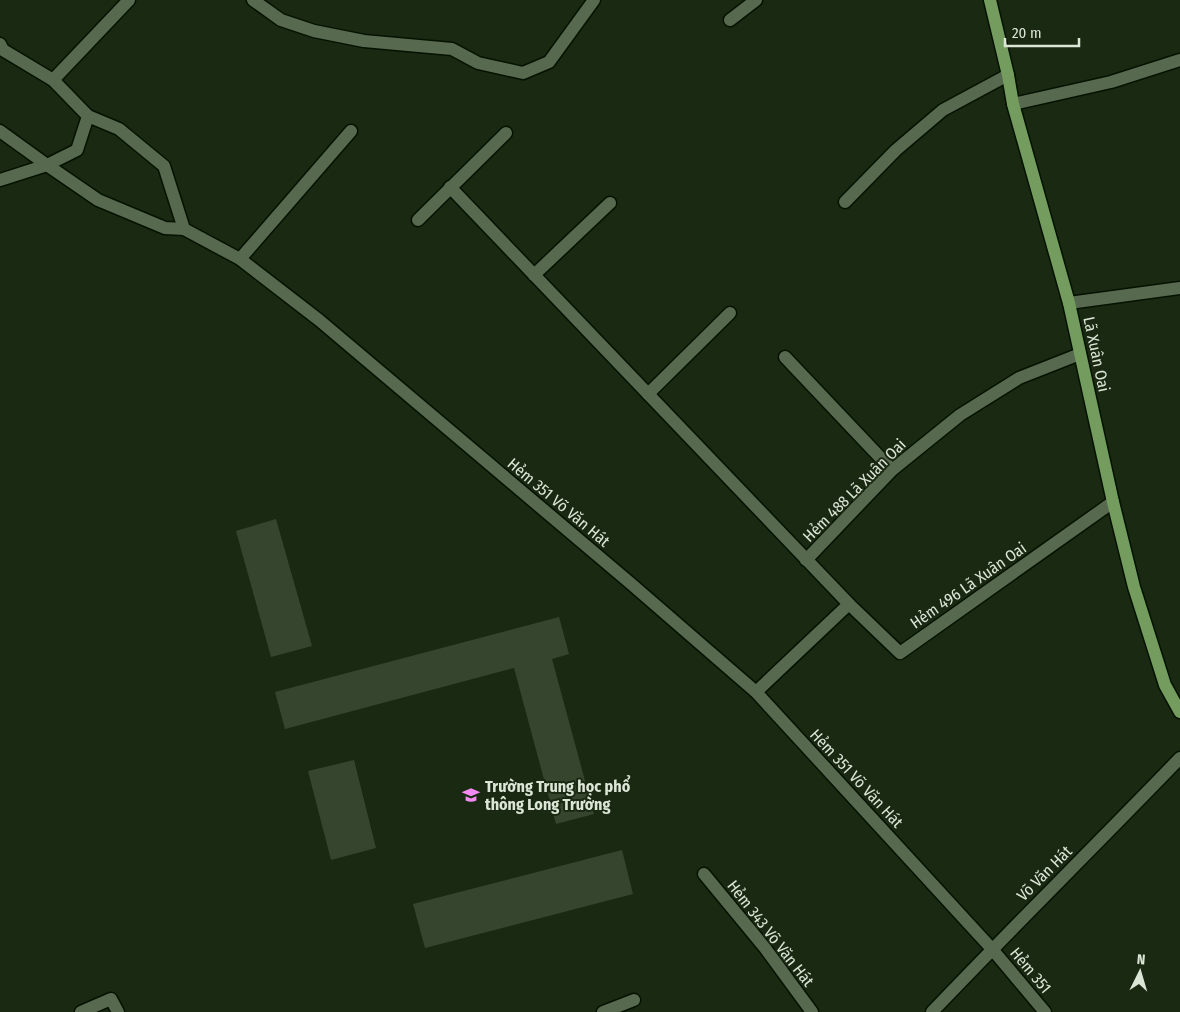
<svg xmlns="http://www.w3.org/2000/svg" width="1180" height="1012" font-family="'Fira Sans Condensed',sans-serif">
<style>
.building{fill:#36462e}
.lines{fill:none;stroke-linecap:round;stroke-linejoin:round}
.minor-casing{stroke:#051200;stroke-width:15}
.major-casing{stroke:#051200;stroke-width:15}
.minor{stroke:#57694e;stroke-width:12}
.major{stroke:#749c5f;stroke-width:12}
.labels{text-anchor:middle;stroke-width:4;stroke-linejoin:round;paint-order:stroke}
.street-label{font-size:16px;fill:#dce6d7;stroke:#1a2912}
.poi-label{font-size:16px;font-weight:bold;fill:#dce6d7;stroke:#1a2912;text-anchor:start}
</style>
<rect width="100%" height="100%" fill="#1a2912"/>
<g class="building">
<polygon points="276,519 312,646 271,657 236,531"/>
<polygon points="559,617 569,654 552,659 594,814 556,824 514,668 285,729 275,692"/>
<polygon points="354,760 376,848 331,860 308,771"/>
<polygon points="622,850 633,894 425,948 413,904"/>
</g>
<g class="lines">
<g class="minor-casing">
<g id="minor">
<polyline points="253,0 281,20 314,31 364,41 452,49 478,63 523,73 549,62 594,0"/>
<polyline points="730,20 756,0"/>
<polyline points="0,44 3,50 53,80 88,116 77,150 47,165 0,180"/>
<polyline points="53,80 129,0"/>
<polyline points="1013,104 1111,82 1180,60"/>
<polyline points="88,116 119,129 164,166 184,229 240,259 319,320 629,582 756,692 992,949 1045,1012"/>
<polyline points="0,131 47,165 98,200 165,228 184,229"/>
<polyline points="450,187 849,604 900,653 1113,502"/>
<polyline points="845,202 896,150 943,110 1008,75"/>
<polyline points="418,220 506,133"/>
<polyline points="240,259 351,131"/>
<polyline points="534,275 610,203"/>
<polyline points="1069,303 1180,288"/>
<polyline points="785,357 892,470"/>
<polyline points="648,394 730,313"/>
<polyline points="806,560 892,470 960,415 1019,378 1080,354"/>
<polyline points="756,692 849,604"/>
<polyline points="704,874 765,948 812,1012"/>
<polyline points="81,1012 111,999 118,1012"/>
<polyline points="603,1012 634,1000"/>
<path d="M932,1012c82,-86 166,-169 248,-254"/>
</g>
</g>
<g class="major-casing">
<polyline id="major" points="990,0 1008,75 1013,104 1069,303 1113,502 1134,587 1165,685 1180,712"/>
</g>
<use href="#minor" class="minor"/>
<use href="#major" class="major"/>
</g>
<defs>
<g id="school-bare" transform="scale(1.35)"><path d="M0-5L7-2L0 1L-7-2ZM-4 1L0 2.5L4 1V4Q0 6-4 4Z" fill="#f38af1" stroke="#1a2912" stroke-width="2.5" paint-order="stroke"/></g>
</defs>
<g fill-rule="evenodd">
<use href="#school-bare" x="471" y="795"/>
</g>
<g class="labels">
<g class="street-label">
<text transform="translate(1097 354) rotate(78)" y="6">Lã Xuân Oai</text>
<text transform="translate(854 490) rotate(-45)" y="6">Hẻm 488 Lã Xuân Oai</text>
<text transform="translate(559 502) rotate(40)" y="6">Hẻm 351 Võ Văn Hát</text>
<text transform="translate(968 585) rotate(-35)" y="6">Hẻm 496 Lã Xuân Oai</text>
<text transform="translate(857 778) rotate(47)" y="6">Hẻm 351 Võ Văn Hát</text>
<text transform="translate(1044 873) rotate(-45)" y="6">Võ Văn Hát</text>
<text transform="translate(771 933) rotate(52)" y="6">Hẻm 343 Võ Văn Hát</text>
<text transform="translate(1031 970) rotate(50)" y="6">Hẻm 351</text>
</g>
<g class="poi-label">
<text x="485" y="792">Trường Trung học phổ<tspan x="485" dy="18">thông Long Trường</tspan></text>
</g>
</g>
<g transform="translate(1140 972) rotate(5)" stroke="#1a2912" stroke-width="4" paint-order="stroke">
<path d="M0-4L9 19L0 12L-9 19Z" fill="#dce6d7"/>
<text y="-8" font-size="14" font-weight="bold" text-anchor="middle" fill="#dce6d7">N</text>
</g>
<path d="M1005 38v8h74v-8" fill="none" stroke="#dce6d7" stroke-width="2.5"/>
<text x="1012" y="38" font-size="15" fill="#dce6d7" stroke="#1a2912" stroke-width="4" paint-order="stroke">20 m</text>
</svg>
